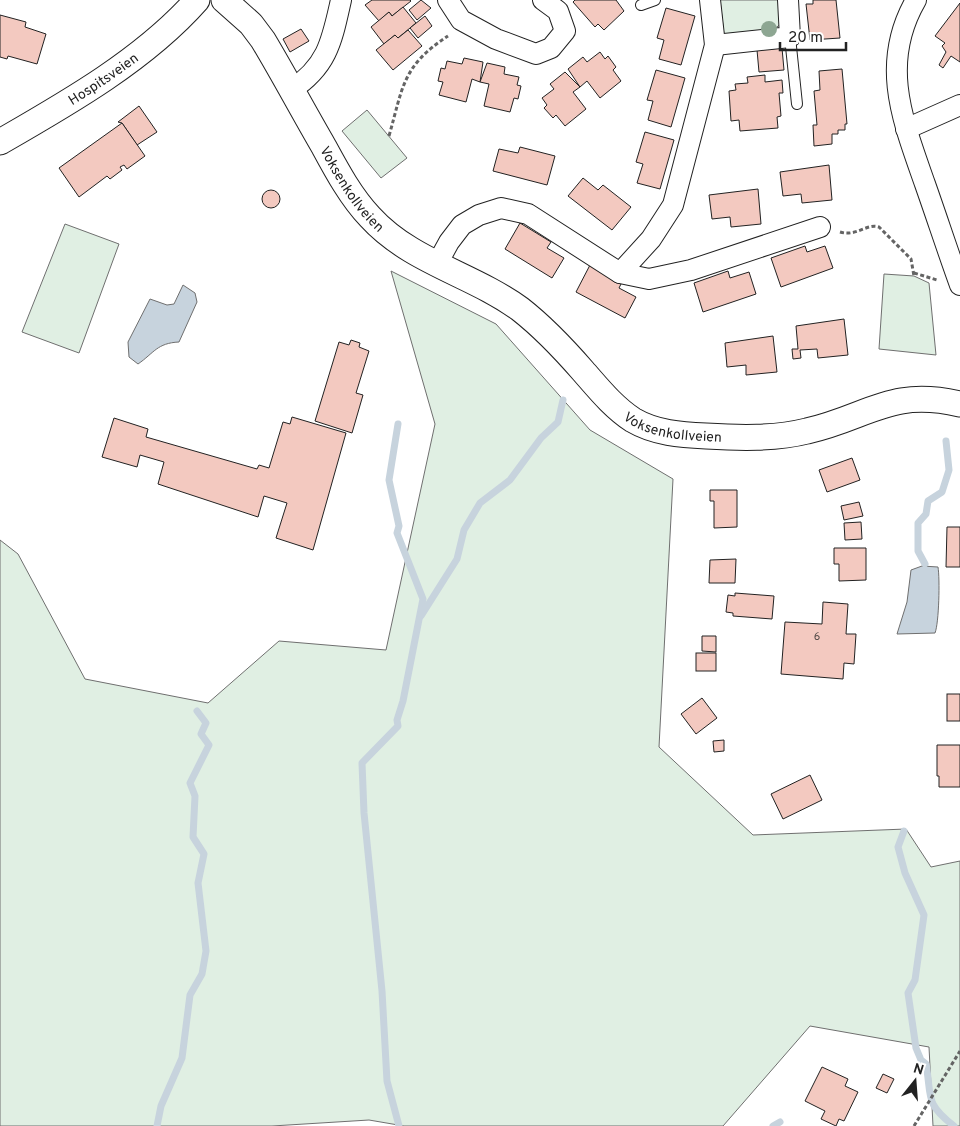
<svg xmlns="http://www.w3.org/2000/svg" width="960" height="1126" font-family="Overpass,sans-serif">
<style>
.green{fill:#e0efe3;stroke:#6f6f6f}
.water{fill:#c7d3dd;stroke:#6f6f6f}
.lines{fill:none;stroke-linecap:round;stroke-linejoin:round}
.stream{stroke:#c7d3dd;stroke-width:7}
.building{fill:#f3c9c0;stroke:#222}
.service-casing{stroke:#222;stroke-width:12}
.minor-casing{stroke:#222;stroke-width:22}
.tertiary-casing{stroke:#222;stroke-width:27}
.path{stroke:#646464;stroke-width:3;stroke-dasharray:4 2.5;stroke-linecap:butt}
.service{stroke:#fff;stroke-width:10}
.minor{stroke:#fff;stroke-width:20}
.tertiary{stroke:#fff;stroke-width:25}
.tree{fill:#8da692}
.labels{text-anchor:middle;stroke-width:4;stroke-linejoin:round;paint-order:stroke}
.number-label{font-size:11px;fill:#564c4a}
.street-label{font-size:14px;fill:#222;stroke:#fff}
</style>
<rect width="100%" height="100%" fill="#fff"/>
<g class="green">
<path d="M720,0h62c0,6 2,15 1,20 -6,16 -45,14 -59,15z"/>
<polygon points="367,110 407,158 381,178 342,131"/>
<polygon points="65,224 119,244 79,353 22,332"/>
<polygon points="391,271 496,324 590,430 673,479 659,747 753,835 906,829 931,867 960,861 960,1126 933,1126 929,1047 810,1026 723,1126 404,1126 369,1120 272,1126 0,1126 0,540 18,554 85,679 208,703 279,641 386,650 435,424"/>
<polygon points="884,274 914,276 929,283 936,355 879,349"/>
</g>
<g class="water">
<path d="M183,285l12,8 2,9 -18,40c-22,1 -25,11 -41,22l-9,-7 -1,-15 22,-43 17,6 7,-1z"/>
<path d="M922,566l16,1c2,12 1,56 -3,66l-38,1 10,-32 4,-32z"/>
</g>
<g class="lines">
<g class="stream">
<polyline points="398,424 389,480 399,526 397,533 423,599 403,701 397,720 398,726 362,763 364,813 382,991 387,1081 399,1126"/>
<polyline points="925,564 918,551 918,523 926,514 928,501 942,492 949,470 946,441"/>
<polyline points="421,616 457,559 464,530 480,503 510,480 541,438 558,422 563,400"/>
<path d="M904,831l-6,16 7,26 19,42 -9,65 -7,13 8,55 5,12 5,4c6,33 -2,39 28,62"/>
<polyline points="157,1126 161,1106 182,1058 190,995 202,974 206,951 198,883 204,854 193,837 195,796 190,783 209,745 201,734 206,723 197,711"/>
<polyline points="773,1126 780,1122"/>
</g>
</g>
<g class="building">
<polygon points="372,0 410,0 411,1 392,16 389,12 379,21 365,5"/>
<polygon points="421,0 431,8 417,20 409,10"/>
<polygon points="575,0 616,0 624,11 604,30 598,24 595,27 573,2"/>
<polygon points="813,0 836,0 840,38 810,40 806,4 813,4"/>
<polygon points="960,3 960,62 951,56 943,68 939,65 946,52 942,46 945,43 935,36"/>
<polygon points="403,7 416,23 398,38 395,35 384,44 371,27 389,12 392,16"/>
<polygon points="666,8 695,16 681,65 659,59 664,40 657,38"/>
<polygon points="0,15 26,22 25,27 46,34 37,64 8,56 7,59 0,57"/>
<polygon points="425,16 432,26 418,38 410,28"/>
<polygon points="301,29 309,41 290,52 283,39"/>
<polygon points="408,30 422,46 393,70 376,50 395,35 398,38"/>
<polygon points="782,48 784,70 759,72 757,50"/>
<polygon points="600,52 605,59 608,56 616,67 613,70 621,81 600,98 587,81 580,87 568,69 583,57 587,62"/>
<polygon points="464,58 483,62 480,82 472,79 466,102 439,95 443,82 438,81 441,68 445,69 447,61 462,64"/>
<polygon points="487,63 505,67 504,74 519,77 517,85 521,86 518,99 514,98 510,112 484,106 489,84 480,82"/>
<polygon points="842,69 847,124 845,124 845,130 838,130 838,134 832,134 832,144 814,146 813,125 817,125 814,91 820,90 819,71"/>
<polygon points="656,70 685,78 671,127 648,120 653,101 647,100"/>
<polygon points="565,72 580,87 573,92 586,109 565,126 556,115 553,118 544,108 547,105 542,98 554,89 550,84"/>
<polygon points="765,75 765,82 782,80 783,93 779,93 781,116 777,117 778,128 740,131 739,120 731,121 729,91 736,90 735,84 748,83 747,77"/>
<polygon points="139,106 157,132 137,145 122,123 118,122"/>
<polygon points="122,123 145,156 127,169 124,165 120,167 122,170 110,179 107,176 79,197 59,168"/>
<polygon points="645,132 674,140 660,189 637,183 643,164 636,162"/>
<polygon points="520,147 555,156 547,185 493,171 499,149 518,153"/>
<polygon points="829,165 832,200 802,203 801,194 783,196 780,172"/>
<polygon points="583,178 598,190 603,185 631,207 612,230 568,196"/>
<polygon points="758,189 761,224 731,227 730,217 712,219 709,195"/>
<circle cx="271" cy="199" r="9"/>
<polygon points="520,223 551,242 547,248 564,258 552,278 505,249"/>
<polygon points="805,246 807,252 825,246 833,268 781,287 771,258"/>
<polygon points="590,265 622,282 619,288 636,297 625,318 576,292"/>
<polygon points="728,271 730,278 749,272 756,294 703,312 694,283"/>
<polygon points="844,319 848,355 818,358 817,349 800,350 801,358 793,359 792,349 798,349 796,326"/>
<polygon points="773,336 777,372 746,375 746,365 727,367 725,343"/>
<polygon points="351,340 360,343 359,347 369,351 356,393 363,395 352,433 315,421 339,342 349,345"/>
<polygon points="292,417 346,433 313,550 276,538 287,503 264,496 258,517 158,484 164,462 140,455 137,467 102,457 114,418 148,429 146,437 257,469 259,465 269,468 283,422 290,424"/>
<polygon points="852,458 860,480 827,492 819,470"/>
<polygon points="710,490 737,490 737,527 714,528 714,501 710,501"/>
<polygon points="859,502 863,516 844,520 841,506"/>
<polygon points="861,522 862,539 845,540 844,523"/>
<polygon points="947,527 960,527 960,567 946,567"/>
<polygon points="834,548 866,548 866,580 839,581 839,564 834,564"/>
<polygon points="736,559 735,583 709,583 710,560"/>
<polygon points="735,593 774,596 772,619 733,616 733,613 726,612 728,595 735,596"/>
<polygon points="823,602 848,604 846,634 856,634 854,664 844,663 843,679 781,674 785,622 822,624"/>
<polygon points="702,636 716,636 716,652 702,651"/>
<rect x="696" y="653" width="20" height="18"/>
<rect x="947" y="694" width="13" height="27"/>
<polygon points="702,698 717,718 696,734 681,714"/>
<polygon points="724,740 724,751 714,752 713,741"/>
<polygon points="937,745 960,745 960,787 939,787 939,776 937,776"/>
<polygon points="810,775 822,800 783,819 771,794"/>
<polygon points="822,1067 848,1079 845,1086 858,1092 844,1121 839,1119 836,1126 821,1119 825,1111 805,1101"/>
<polygon points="883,1074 894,1079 887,1093 876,1088"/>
</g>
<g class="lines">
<g class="service-casing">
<g id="service">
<polyline points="641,5 655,0"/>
<polyline points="790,37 797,104"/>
</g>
</g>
<g class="minor-casing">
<g id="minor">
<polyline points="448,0 461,20 496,39 536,54 551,48 565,31 558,11 543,0"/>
<path d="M916,0c-37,64 -13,121 9,184 12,34 23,68 35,101"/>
<polyline points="715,45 790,37 788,0"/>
<path d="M291,90c37,-24 41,-50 50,-90"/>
<polyline points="906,129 960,105"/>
<polyline points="437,264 449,242 462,225 479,215 501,208 528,214 620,273 651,239 673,205 715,45 710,0"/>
<polyline points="620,273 649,279 691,270 820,227"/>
</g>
</g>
<g class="tertiary-casing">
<g id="tertiary">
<path id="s1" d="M224,0l27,24 12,16c21,35 40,71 61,107 13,24 27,50 46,70 41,45 102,57 150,92 23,18 43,39 63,62 15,17 30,36 50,49 22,13 48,15 73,16 33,2 69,3 101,-5 62,-14 82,-43 153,-27"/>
<path id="s2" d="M0,142c68,-39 145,-83 197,-142"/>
</g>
</g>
<g class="path">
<path d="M389,136c14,-49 13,-70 59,-100"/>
<path d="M840,232c16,5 27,-9 39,-5l32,32 3,17"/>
<polyline points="914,273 937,280"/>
<polyline points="914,1126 960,1051"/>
</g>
<use href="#service" class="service"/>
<use href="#minor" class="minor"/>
<use href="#tertiary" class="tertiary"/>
</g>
<circle class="tree" cx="769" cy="29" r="8"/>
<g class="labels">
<g class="number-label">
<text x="817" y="640">6</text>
</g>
<g class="street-label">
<text dy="5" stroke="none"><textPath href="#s2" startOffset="121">Hospitsveien</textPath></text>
<text dy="5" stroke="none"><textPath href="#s1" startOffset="230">Voksenkollveien</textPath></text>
<text dy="5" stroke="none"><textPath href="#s1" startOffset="640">Voksenkollveien</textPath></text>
</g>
</g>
<g transform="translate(915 1081) rotate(17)" stroke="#ffffff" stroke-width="4" paint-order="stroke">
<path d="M0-4L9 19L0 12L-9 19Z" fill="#222222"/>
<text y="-8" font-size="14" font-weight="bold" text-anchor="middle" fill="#222222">N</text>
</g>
<path d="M780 42v8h66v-8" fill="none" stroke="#222222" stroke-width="2.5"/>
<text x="788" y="42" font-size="15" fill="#222222" stroke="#ffffff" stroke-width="4" paint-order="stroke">20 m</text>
</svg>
